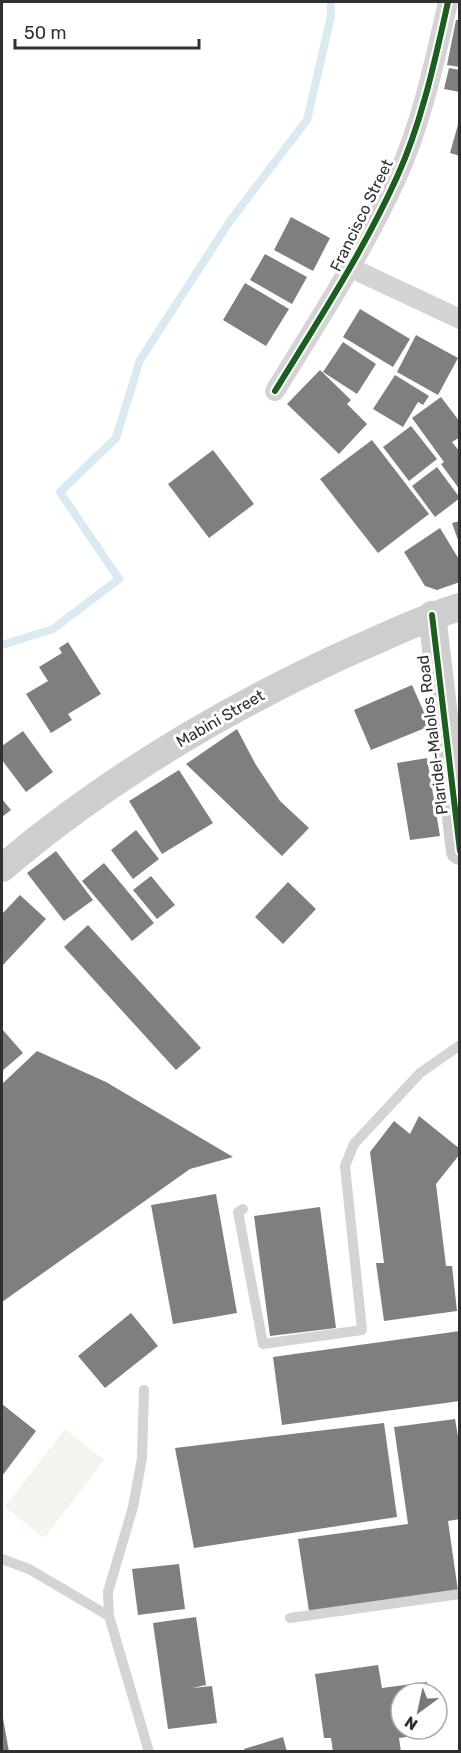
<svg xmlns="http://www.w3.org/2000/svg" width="461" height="1753" font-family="Rubik,sans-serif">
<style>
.green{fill:#f1f5ed}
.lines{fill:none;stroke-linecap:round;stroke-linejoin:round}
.stream{stroke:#dae9f2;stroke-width:8}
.building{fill:#7f7f7f}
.lane{stroke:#d4d4d4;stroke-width:10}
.street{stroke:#d4d4d4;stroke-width:20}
.secondary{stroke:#cecece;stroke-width:28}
.cycleway-casing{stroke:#fff;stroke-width:10}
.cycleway{stroke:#1b5e20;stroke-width:6}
.labels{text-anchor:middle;stroke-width:6;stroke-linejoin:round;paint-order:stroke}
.street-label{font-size:16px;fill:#303030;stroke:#fff}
</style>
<rect width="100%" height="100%" fill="#fff"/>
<polygon class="green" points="65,1429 104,1460 44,1538 5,1507"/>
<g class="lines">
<polyline class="stream" points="2,645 53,629 119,579 60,492 116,438 140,360 230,221 307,120 331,16 331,2"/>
</g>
<g class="building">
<polygon points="456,20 460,20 460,67 447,65"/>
<polygon points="449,68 460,70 460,92 444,89"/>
<polygon points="459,121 460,121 460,156 450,153"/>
<polygon points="291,217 330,238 313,271 274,250"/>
<polygon points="265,254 307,277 292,304 250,280"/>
<polygon points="245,283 289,309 266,346 223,320"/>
<polygon points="360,309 410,339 393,367 343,337"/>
<polygon points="416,335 458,358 438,395 397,372"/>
<polygon points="343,342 376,364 357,394 323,372"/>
<polygon points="320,370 351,400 347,404 367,424 339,454 287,404"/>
<polygon points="395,375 429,396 423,405 418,402 403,427 373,409"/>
<polygon points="441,397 460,422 460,437 452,442 460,452 460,490 441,464 444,462 412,418"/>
<polygon points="411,426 437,459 409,481 383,447"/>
<polygon points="372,440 429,514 378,553 320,479"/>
<polygon points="213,450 254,504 209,538 168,484"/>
<polygon points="437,467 460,498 435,517 412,486"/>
<polygon points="460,521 460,543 459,543 452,523"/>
<polygon points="440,528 460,561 460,582 437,590 425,586 404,552"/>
<polygon points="68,642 101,694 68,714 72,720 51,733 26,694 48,681 39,667 62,653 59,648"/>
<polygon points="412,685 430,726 371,750 354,710"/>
<polygon points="237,729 256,765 280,801 309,828 282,856 186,764"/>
<polygon points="23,731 53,772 26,792 2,760 2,746"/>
<polygon points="427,758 440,836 410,840 397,763"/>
<polygon points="179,770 213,823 162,854 129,801"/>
<polygon points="2,799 11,810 2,817"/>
<polygon points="136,830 159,859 133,879 111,850"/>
<polygon points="56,851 93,900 64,921 27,873"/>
<polygon points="104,863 154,923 132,941 82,881"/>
<polygon points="151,876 175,905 157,919 133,890"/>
<polygon points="288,882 316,909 283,944 255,917"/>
<polygon points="20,895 46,919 2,966 2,914"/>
<polygon points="88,925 201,1048 176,1070 64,947"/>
<polygon points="2,1029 23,1053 2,1071"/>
<polygon points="37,1051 106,1082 233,1157 190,1169 2,1302 2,1084"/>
<polygon points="419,1116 460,1149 460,1154 436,1184 446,1266 452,1266 457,1311 384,1321 376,1263 384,1263 370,1152 394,1121 410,1134"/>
<polygon points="216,1194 237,1313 173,1324 151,1205"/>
<polygon points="320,1207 336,1328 270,1336 254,1216"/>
<polygon points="131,1313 158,1346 105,1388 78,1356"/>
<polygon points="460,1331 460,1401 282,1425 273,1357"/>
<polygon points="2,1404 36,1431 2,1476"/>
<polygon points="455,1419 460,1448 460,1519 448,1521 458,1591 309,1611 298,1539 408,1524 394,1427"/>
<polygon points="384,1423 397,1517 194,1548 175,1448"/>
<polygon points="179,1564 185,1609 138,1615 132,1569"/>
<polygon points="196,1617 206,1685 192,1688 212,1686 217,1723 168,1729 153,1623"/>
<polygon points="378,1665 382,1688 427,1682 428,1693 401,1693 401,1729 433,1729 434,1733 399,1738 401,1752 333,1752 331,1738 324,1738 315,1674"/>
<polygon points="2,1718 3,1718 9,1752 2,1752"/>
<polygon points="283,1737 287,1752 245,1752 244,1749"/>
</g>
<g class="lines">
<g class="lane">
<polyline points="243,1209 238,1212 263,1344 362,1330 345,1166 354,1144 420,1073 460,1045"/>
<polyline points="144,1390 142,1458 133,1507 108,1592 109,1616 149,1752"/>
<polyline points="2,1559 29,1569 109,1616"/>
<polyline points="290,1618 460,1594"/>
</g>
<g class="street">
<polyline points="351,268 460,319"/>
<path d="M275,391c43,-70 88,-139 122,-214 25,-55 38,-117 51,-175"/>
</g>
<g class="secondary">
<polyline points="432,615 460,851"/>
<path d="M2,868c105,-89 226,-161 352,-218 35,-15 69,-32 106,-43"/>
</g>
<g class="cycleway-casing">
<g id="cycleway">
<path d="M275,391c43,-70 88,-139 122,-214 25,-55 38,-117 51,-175"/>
<polyline points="432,615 460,851"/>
</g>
</g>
<use href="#cycleway" class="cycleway"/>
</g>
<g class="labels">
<g class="street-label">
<text transform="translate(361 215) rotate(-64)" y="6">Francisco Street</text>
<text transform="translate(220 718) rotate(-30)" y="6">Mabini Street</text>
<text transform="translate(432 735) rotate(-97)" y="6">Plaridel-Malolos Road</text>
</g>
</g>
<rect width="461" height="1753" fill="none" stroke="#303030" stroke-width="6"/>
<g transform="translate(419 1711) rotate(213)"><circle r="28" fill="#ffffff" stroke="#acacac" stroke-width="1.5"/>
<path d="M0-4.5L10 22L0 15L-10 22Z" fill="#787878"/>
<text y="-9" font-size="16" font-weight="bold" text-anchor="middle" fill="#303030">N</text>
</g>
<path d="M15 39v9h184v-9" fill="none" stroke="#303030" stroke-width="3"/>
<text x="24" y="39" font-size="18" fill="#303030" stroke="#ffffff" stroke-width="4.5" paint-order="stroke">50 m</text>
</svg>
